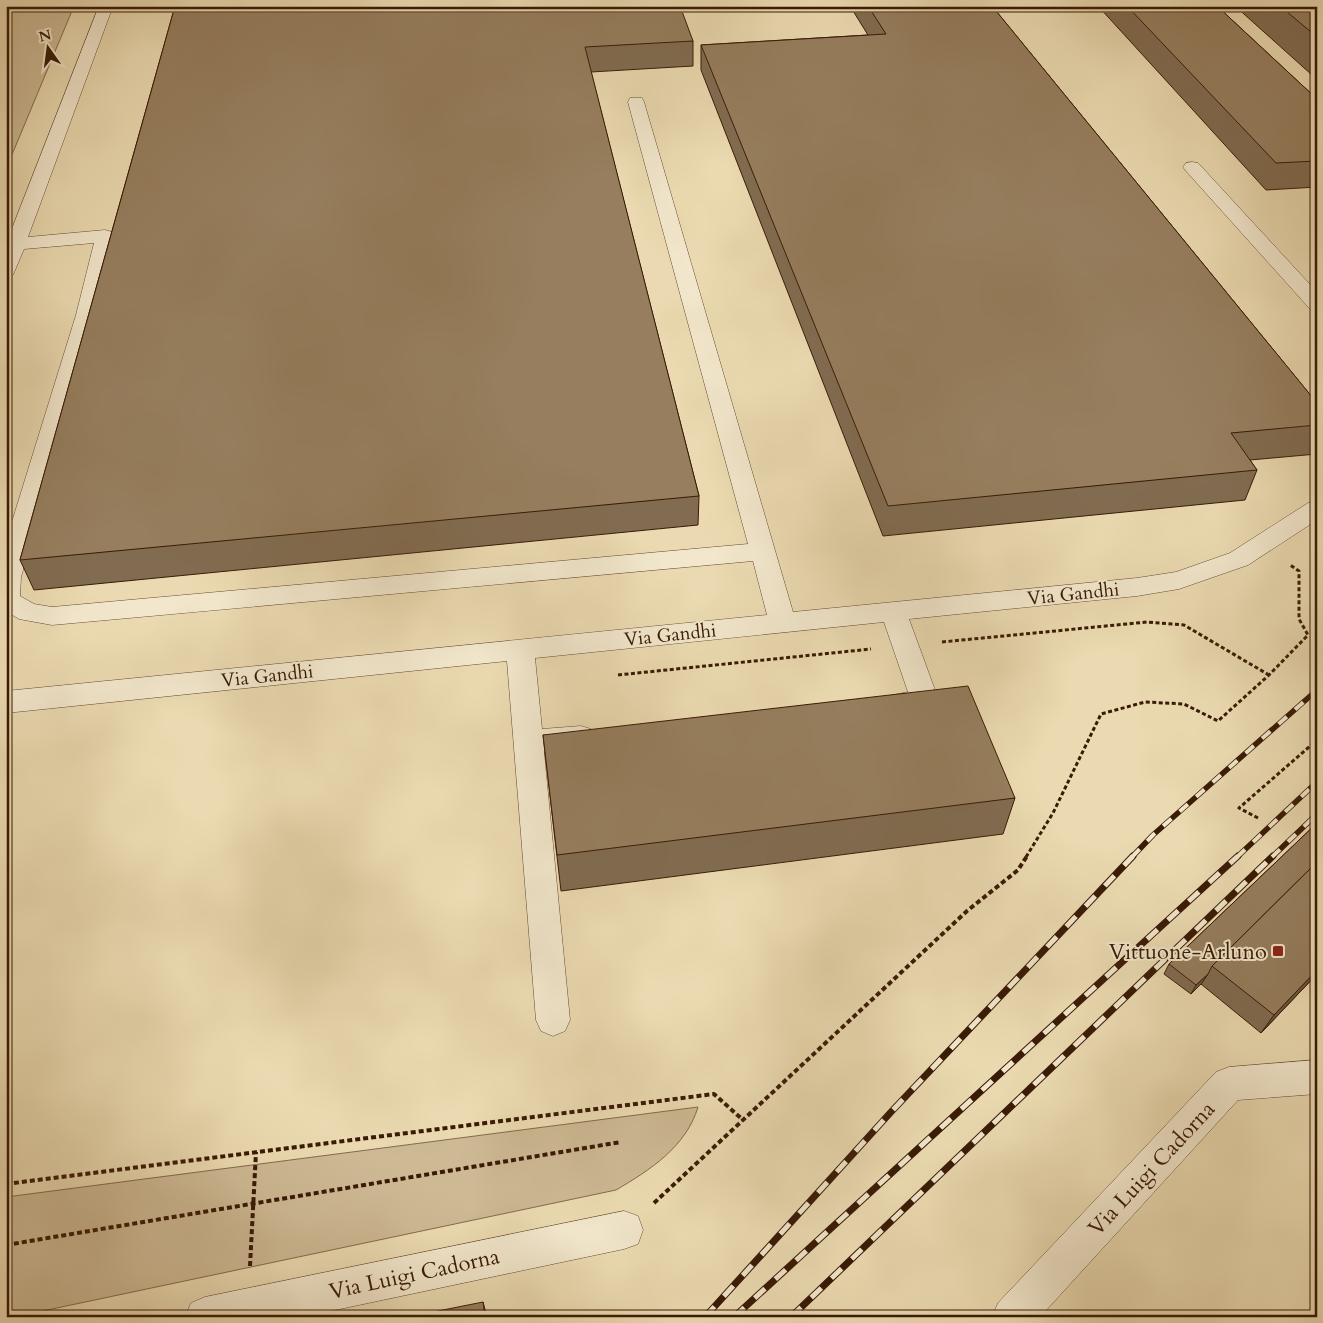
<svg xmlns="http://www.w3.org/2000/svg" width="1323" height="1323" font-family="Cardo,serif">
<style>
.green{fill:#cdb994;stroke:#836a4c}
.lines{fill:none;stroke-linecap:round;stroke-linejoin:round}
.minor-casing{stroke:#664a30;stroke-width:1}
.path-far1{stroke:#391a05;stroke-width:3;stroke-dasharray:4 2.5;stroke-linecap:butt}
.path{stroke:#391a05;stroke-width:4;stroke-dasharray:5 3;stroke-linecap:butt}
.minor{fill:#f2e7cc;fill-rule:evenodd}
.rail-far1-casing{stroke:#391a05;stroke-width:5.5}
.rail-casing{stroke:#391a05;stroke-width:7}
.rail-far1{stroke:#f2e7cc;stroke-width:4;stroke-dasharray:11;stroke-linecap:butt}
.rail{stroke:#f2e7cc;stroke-width:5;stroke-dasharray:14;stroke-linecap:butt}
.wall{fill:#816c51;stroke:#391a05}
.shaded-wall{fill:#695842;stroke:#391a05}
.building{fill:#967e5e;stroke:#391a05}
.poi-dot{fill:#8f2418;stroke:#f2e7cc;stroke-width:2}
.labels{text-anchor:middle;stroke-width:4;stroke-linejoin:round;paint-order:stroke}
.street-label{font-size:19px;fill:#391a05;stroke:#f2e7cc}
.near-poi-label{font-size:22px;fill:#391a05;stroke:#f2e7cc;text-anchor:end}
.near-street-label{font-size:22px;fill:#391a05;stroke:#f2e7cc}
</style>
<rect width="100%" height="100%" fill="#ebdab1"/>
<filter id="stains"><feTurbulence type="fractalNoise" baseFrequency=".004" numOctaves="4"/><feColorMatrix values="0 0 0 0 .2 0 0 0 0 .09 0 0 0 0 .02 0 0 0 .5 -.17"/></filter>
<radialGradient id="worn" r=".72"><stop offset=".6" stop-color="#630" stop-opacity="0"/><stop offset="1" stop-color="#630" stop-opacity=".3"/></radialGradient>
<g class="green">
<polygon points="6,6 74,6 6,169"/>
<path d="M698,1107c-12,40 -48,63 -82,83l-602,127h-8v-120z"/>
</g>
<g class="lines">
<g class="minor-casing">
<g id="minor">
<path d="M99,6h14l-85,231 77,-7 7,2 3,4 -19,79 -75,262 -1,19 14,8 18,3 696,-63 -120,-442 2,-4h12l2,4 149,510 344,-34 39,-6 54,-19 78,-50 9,-2v19l-69,45 -69,24 -42,7 -228,23 30,82 -4,8c-15,4 -32,7 -47,3l-4,-8 4,-8 20,-4 -24,-70 -349,36 7,71 39,-3 10,3 4,8 -4,8 -10,3 -37,4 26,268 -5,11 -12,5 -12,-5 -5,-11 -29,-359 -501,52v-22l761,-76 -14,-54 -701,64 -33,-6 -13,-8v-70l70,-226 18,-72 -70,6 -11,26 -7,2v-33z"/>
<polygon points="1192,162 1198,163 1317,292 1317,311 1310,309 1186,171 1183,167 1186,163"/>
<polygon points="1317,1060 1317,1094 1238,1100 1040,1317 992,1317 998,1303 1216,1072 1229,1067"/>
<polygon points="624,1211 638,1216 643,1230 638,1244 624,1249 302,1317 185,1317 191,1303 205,1297"/>
</g>
</g>
<g class="path-far1">
<polyline points="942,642 1147,622 1184,625 1269,675"/>
<polyline points="618,675 871,649"/>
<polyline points="1258,818 1239,808 1317,740"/>
<polyline points="1026,857 1053,813 1101,714 1145,702 1184,704 1218,721 1269,675 1308,635 1299,619 1299,571 1290,565"/>
</g>
<g class="path">
<polyline points="6,1184 714,1094 743,1120"/>
<polyline points="654,1203 967,911 1018,870 1027,856"/>
<polyline points="6,1245 621,1142"/>
<polyline points="250,1266 256,1152"/>
</g>
<use href="#minor" class="minor"/>
<g class="rail-far1-casing">
<g id="rail-far1">
<polyline points="1132,857 1153,835 1317,690"/>
<polyline points="1237,857 1317,782"/>
<polyline points="1272,857 1317,814"/>
</g>
</g>
<g class="rail-casing">
<g id="rail">
<polyline points="705,1317 891,1112 1133,856"/>
<polyline points="734,1317 1238,856"/>
<polyline points="791,1317 1273,856"/>
</g>
</g>
<use href="#rail-far1" class="rail-far1"/>
<use href="#rail" class="rail"/>
</g>
<g class="wall">
<polygon points="175,6 693,41 693,66 591,72 699,496 698,525 34,590 20,560"/>
<polygon points="850,6 992,6 1317,403 1317,454 1250,460 1257,470 1245,500 883,536 701,70 701,45 868,35"/>
<polygon points="1098,6 1217,6 1317,99 1317,187 1266,190"/>
<polygon points="1235,6 1317,6 1317,75 1312,75"/>
<polygon points="543,735 1015,798 1003,834 561,891"/>
<polygon points="1317,823 1317,974 1261,1033 1201,984 1202,983 1191,994 1164,974 1169,964"/>
</g>
<g class="shaded-wall">
<polygon points="1317,970 1317,974 1261,1033 1274,1015"/>
<polygon points="1208,974 1202,983 1191,994 1196,985"/>
<polygon points="483,1302 487,1317 485,1317"/>
</g>
<g class="building">
<polygon points="175,6 680,6 693,41 585,47 699,496 20,560"/>
<polygon points="868,6 992,6 1317,403 1317,425 1231,433 1257,470 888,506 701,45 886,34"/>
<polygon points="1127,6 1217,6 1317,99 1317,161 1276,163"/>
<polygon points="1280,6 1317,6 1317,37"/>
<polygon points="968,686 1015,798 557,855 543,735"/>
<polygon points="1317,823 1317,865 1315,864 1212,966 1208,974 1196,985 1169,964"/>
<polygon points="1315,864 1317,865 1317,970 1274,1015 1212,966"/>
<polygon points="483,1302 485,1317 408,1317"/>
</g>
<rect class="poi-dot" x="1272" y="945" width="12" height="12" rx="2.5"/>
<g class="labels">
<g class="street-label">
<text transform="translate(1073 593) rotate(-6)" y="7">Via Gandhi</text>
<text transform="translate(670 634) rotate(-6)" y="7">Via Gandhi</text>
<text transform="translate(267 675) rotate(-6)" y="7">Via Gandhi</text>
</g>
<g class="near-poi-label">
<text x="1267" y="959">Vittuone-Arluno</text>
</g>
<g class="near-street-label">
<text transform="translate(1151 1168) rotate(-47)" y="8">Via Luigi Cadorna</text>
<text transform="translate(414 1273) rotate(-12)" y="8">Via Luigi Cadorna</text>
</g>
</g>
<rect width="1323" height="1323" fill="none" stroke="#ebdab1" stroke-width="25"/>
<rect x="8" y="8" width="1308" height="1308" fill="none" stroke="#391a05" stroke-width="2.5"/>
<rect x="12" y="12" width="1298" height="1298" fill="none" stroke="#391a05"/>
<g transform="translate(48 48) rotate(346)" stroke="#f2e7cc" stroke-width="4" paint-order="stroke">
<path d="M0-4L9 19L0 12L-9 19Z" fill="#391a05"/>
<text y="-8" font-size="14" font-weight="bold" text-anchor="middle" fill="#391a05">N</text>
</g>
<rect width="100%" height="100%" filter="url(#stains)"/>
<rect width="100%" height="100%" fill="url(#worn)"/>
</svg>
